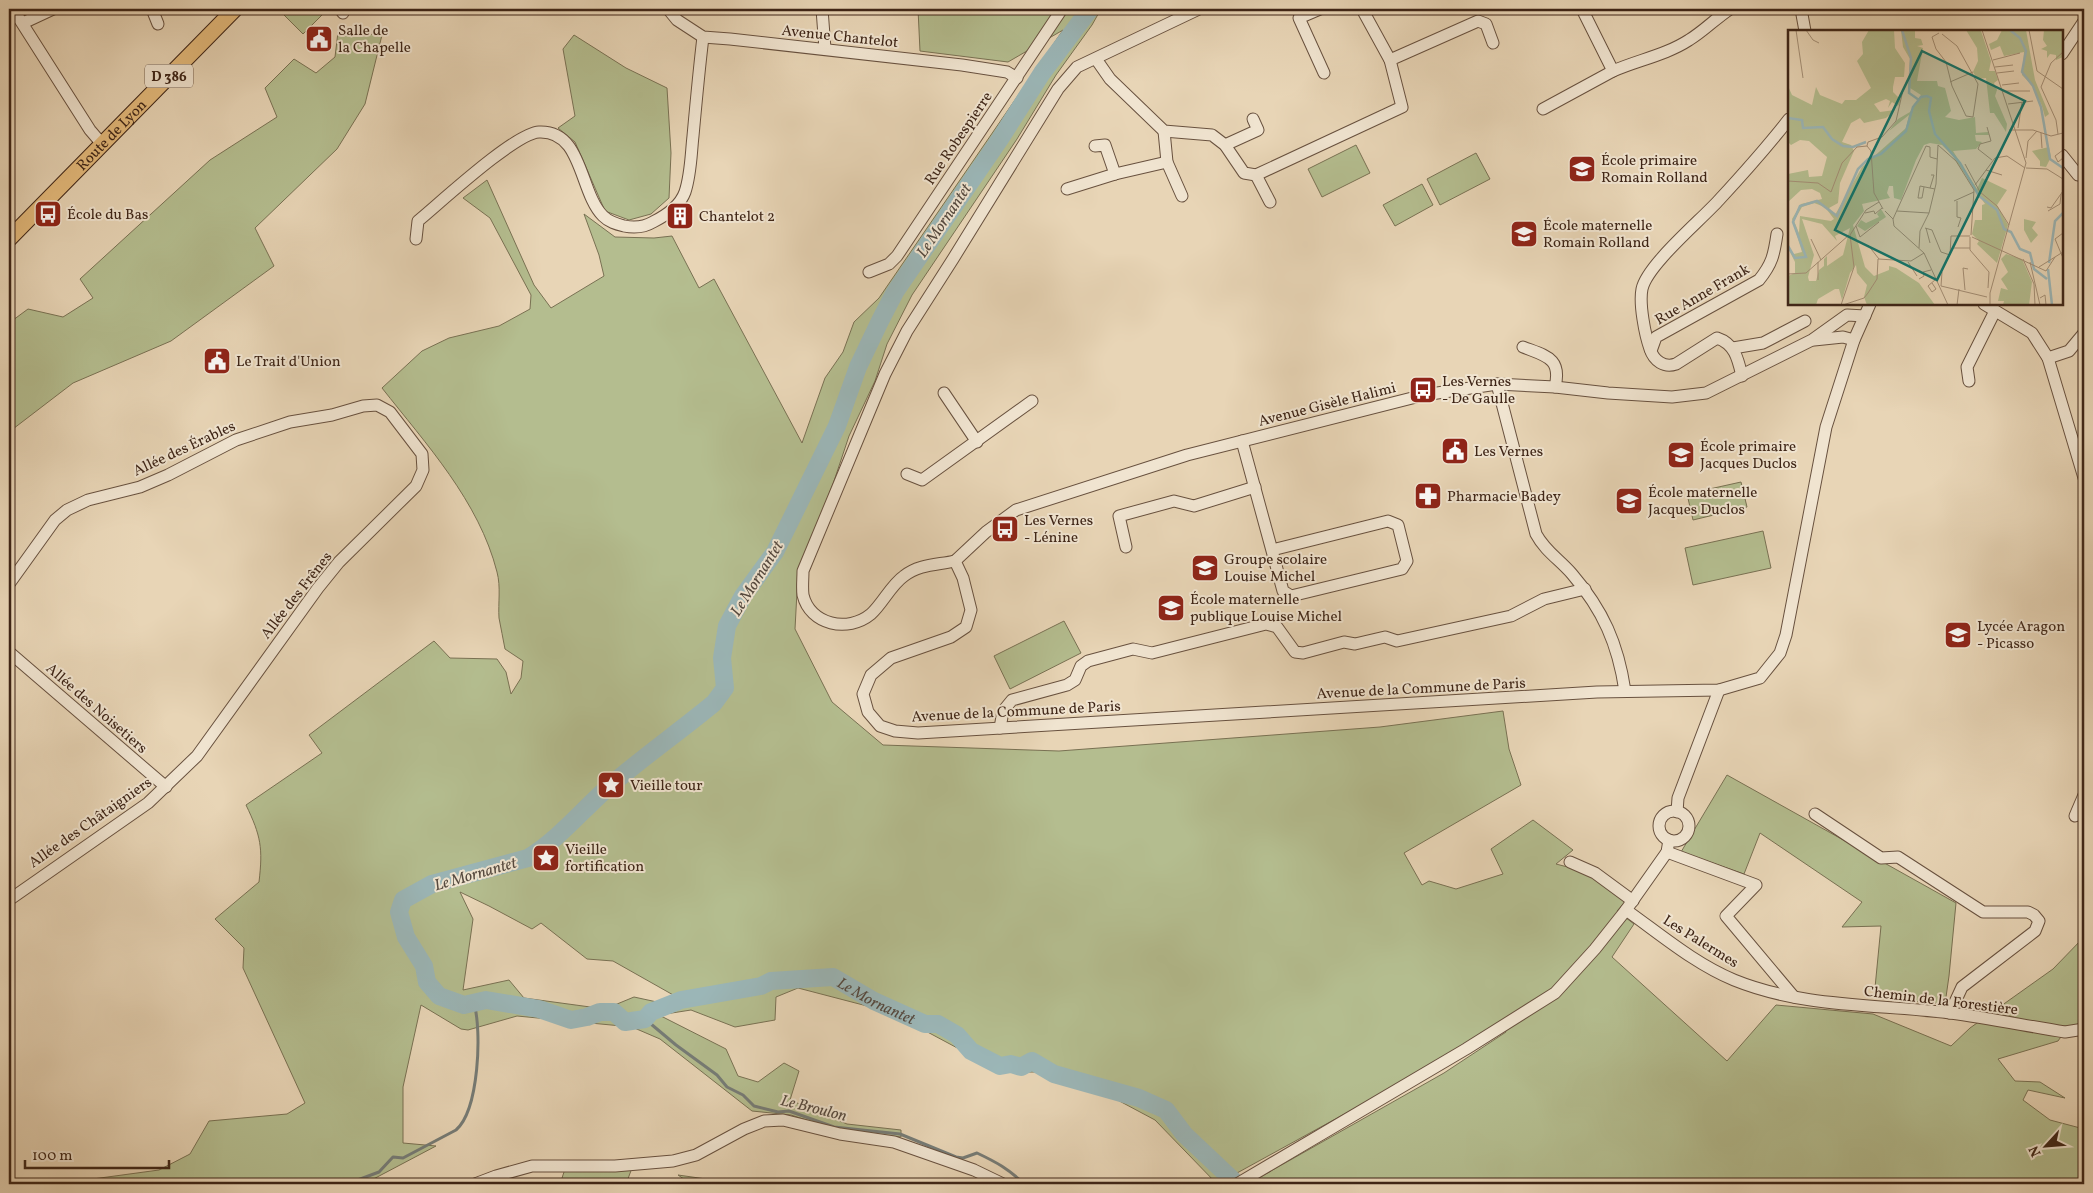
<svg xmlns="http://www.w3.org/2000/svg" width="2093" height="1193" font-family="Vollkorn,serif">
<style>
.green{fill:#b4bd8f;stroke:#797153;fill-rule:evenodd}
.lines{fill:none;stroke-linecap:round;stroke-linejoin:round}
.stream{stroke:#767c77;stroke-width:3}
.river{stroke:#9bb6b7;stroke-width:18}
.minor-casing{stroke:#68513f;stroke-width:13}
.major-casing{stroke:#3e2517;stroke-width:17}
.minor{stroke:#f0e4d0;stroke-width:11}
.major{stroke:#e4ba7b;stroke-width:15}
.labels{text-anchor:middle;stroke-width:4;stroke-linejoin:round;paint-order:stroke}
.shield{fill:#f0e4d0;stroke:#735e4e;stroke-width:1}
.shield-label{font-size:14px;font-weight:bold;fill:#3e2517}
.poi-label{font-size:15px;fill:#3e2517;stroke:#f0e4d0;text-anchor:start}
.street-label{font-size:15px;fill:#3e2517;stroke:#f0e4d0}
.water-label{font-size:16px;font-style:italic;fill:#55493f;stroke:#f0e4d0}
.inset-river{fill:none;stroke:#9bb6b7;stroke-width:2.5}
.inset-road{fill:none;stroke:#a48f76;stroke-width:1}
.view{fill:#0f766e;fill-opacity:0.15;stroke:#0f766e;stroke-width:2.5}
.inset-edge{fill:none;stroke:#3e2517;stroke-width:2.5}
</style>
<rect width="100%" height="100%" fill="#e8d5b6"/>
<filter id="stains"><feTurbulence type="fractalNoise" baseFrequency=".004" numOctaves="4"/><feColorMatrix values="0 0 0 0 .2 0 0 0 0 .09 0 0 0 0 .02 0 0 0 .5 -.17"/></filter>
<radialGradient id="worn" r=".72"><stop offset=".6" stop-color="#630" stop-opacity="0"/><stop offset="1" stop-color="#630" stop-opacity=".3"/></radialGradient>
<g class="green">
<polygon points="278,9 328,9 303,34"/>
<path d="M918,9h183l-9,16 -36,50 -39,64 -105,156 -25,49 -12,37 -26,55 -16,48 -35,89 -3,56 37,73 51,43 176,6 321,-24 123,-16 6,38 12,36 -117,68 18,32 7,-4 27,8 47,-15 -12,-25 42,-29 40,30 -17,14 27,7 42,31 -8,9 17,13 -22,33 115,104 49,-56 97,9 78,32 19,-18 83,-59 31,-32v96l-16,-6 -10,14 -60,18 17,22 25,1 25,16 -37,-8 -5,10 27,20 34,9v55h-819l-10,-4 189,-107 62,-41 -3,-5 -286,157 -62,-64 -45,-24 -75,-24h-12l-32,-6 -86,-46 -38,-14 -69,-18 -22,9 -1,23 -40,7 -44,-17 -32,5 67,34 12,27 20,6 26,-19 15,8 -9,29 57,24 54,6v7l-61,-6 -49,-16 -39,-4 -92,-72 -28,-12 -115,-11 -49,14 -7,-1 -40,-24 -18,82v56l33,3 -72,38h-308l103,-14 31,-16 19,-33 78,-7 18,-11 -62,-135 1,-20 -29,-29 44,-37c4,-34 2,-46 -13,-77l76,-52 -13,-18 125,-94 16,17 47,1 9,13 5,22 10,-16 2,-17 -18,-12c-2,-10 -4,-21 -6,-31 -1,-15 2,-31 -2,-46 -18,-71 -71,-128 -115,-184l40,-37 27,-13 50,-12 31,-17 1,-14 -41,-77 -27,-20 24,-18 47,105 17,23 53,-32 -5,-21 -15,-41 31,23 39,1 18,-2 27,52 15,-9 88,164 23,-65 18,-26 11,-30 25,-24 184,-268 -55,32 -88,-11zM460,892l29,14 43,23 9,-6 46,36 26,2 62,35 -18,6 -23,-5 -29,12 -81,-11 -15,-18 -46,10 10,-71z"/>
<polygon points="338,32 382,35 365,104 337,149 255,228 274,266 171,341 73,383 9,432 9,323 28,309 63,317 93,298 80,279 210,160 277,117 265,88 294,59 316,73 335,57"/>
<polygon points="574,35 626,68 667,88 671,153 669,198 651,214 629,220 605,211 575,142 558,128 575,116 563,49"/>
<polygon points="1356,145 1370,173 1322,197 1308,169"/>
<polygon points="1476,153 1490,179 1440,205 1427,179"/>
<polygon points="1422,184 1433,205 1395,226 1383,205"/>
<polygon points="1741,482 1747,507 1693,520 1687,494"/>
<polygon points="1763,531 1771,568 1693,585 1685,548"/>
<polygon points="1064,621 1081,653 1010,689 994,656"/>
<polygon points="1727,775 1956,903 1949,976 1945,1004 1874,998 1881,926 1842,927 1862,902 1760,833 1744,874 1681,852"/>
<polygon points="632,1168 626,1184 560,1184 565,1169"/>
<polygon points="678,1175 713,1180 722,1184 691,1184"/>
</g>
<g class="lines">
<g class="stream">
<path d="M645,1019l31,26 41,30 10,12 16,8 11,11 24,6 11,-1 45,16 66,7 56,23 7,1 14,-5c19,9 32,16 47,31"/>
<path d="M347,1184l32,-12 14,-15 10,1 53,-28c23,-20 26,-99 18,-127"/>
</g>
<path class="river" id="s1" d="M1090,9l-48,64 -42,66 -105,153 -15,29 -22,46 -21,59 -62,126 -32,44 -16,30 -5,32 3,30 -11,15c-36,30 -77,58 -111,89 -25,23 -46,48 -75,66l-96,26 -29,16 -4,12 7,25 18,29 3,16 12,14 25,9 22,-5 53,9 32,11 16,-3 13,-5h14l11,10 20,-3 6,-7 30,-12 80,-14 10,-5 62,-4 41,24 51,23h13l19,11 14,16 29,15 11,-2 10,3 11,-6 22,13 85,24 27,12 18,24 53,50"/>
<g class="minor-casing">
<g id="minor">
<polyline points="13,9 90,130 102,144"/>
<polyline points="152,9 158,24"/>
<polyline points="340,9 343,13"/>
<polyline points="668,9 677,20 703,37 730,39 962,65 1007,72 1017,78"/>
<polyline points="822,9 825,49"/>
<polyline points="1320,9 1299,18 1324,73"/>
<polyline points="1362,9 1390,60"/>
<path d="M1582,9l31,62c25,-11 53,-16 76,-31 15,-9 27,-22 41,-31"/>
<polyline points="1801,9 1805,31"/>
<polyline points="23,23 53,9"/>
<polyline points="2062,54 2084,21"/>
<polyline points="1096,59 1110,79 1164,131 1212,135 1225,145 1244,173 1256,175 1402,107 1390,60 1478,21 1486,24 1493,43"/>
<polyline points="1543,109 1613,71"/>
<polyline points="1164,131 1167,162 1182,196"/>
<polyline points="1225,145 1258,130 1253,119"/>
<polyline points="1095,146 1105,145 1115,174"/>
<polyline points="2062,155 2078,175 2081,174 2084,168"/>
<polyline points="1256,175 1270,202"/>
<polyline points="1067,189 1115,174 1167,162"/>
<path d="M416,239l2,-18c22,-18 97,-88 121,-89 44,-2 40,60 64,84 6,6 13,8 21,10 10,2 19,2 29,-4 12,-6 27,-16 32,-30 6,-18 6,-38 8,-56 3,-33 6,-66 10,-99"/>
<polyline points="869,272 889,264 897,256 1062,9"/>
<polyline points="1984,304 2032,333 2048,358 2084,478"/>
<polyline points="1814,340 1843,337 1854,340"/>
<path d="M1523,347c23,9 39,11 32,40"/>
<polyline points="1733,348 1763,343 1805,321"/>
<path d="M1651,351l5,-14 103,-57c13,-16 15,-25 18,-46"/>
<polyline points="2048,358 2069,351 2084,333"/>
<path d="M1742,376c-4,-17 -7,-32 -25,-38l-41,26c-12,4 -22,-3 -26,-15 -5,-14 -11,-45 -8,-60 5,-24 59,-69 77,-89 24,-26 48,-53 70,-81"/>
<polyline points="1969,381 1967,367 1995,311"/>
<path d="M1497,384l39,150c9,17 24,26 36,40 31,36 46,70 53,117"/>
<polyline points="944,393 977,442"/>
<polyline points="1242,441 1283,591 1291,596 1402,569 1407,561 1398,525 1388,521 1272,550"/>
<polyline points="907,474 922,480 1032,401"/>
<polyline points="1126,547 1119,516 1174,501 1194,506 1255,487"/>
<polyline points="955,561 963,578 971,610 966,627 951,637 891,658 871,675 863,694 868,712 880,726 895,731 918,733 1597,692 1719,690 1760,678 1780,653 1786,635 1826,427 1854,340 1870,304"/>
<polyline points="955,561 986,532 1016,510 1187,455 1424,395 1497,384 1555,387 1608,393 1672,397 1706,393 1812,340 1847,315 1865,316"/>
<path d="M955,561c-18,4 -36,3 -51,15 -13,9 -21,27 -33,38 -23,19 -61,11 -68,-19 -1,-8 0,-16 0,-24l82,-197 22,-43 46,-72 105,-170 19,-22 122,-58"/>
<polyline points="9,584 55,520 67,510 88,500 140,487 168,475 236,440 290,422 332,415 363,406 377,405 390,412 422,454 423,470 416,486 339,562 318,588 197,756 148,803 9,900"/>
<polyline points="9,652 166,787"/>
<polyline points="1000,728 1003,711 1012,700 1067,685 1075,680 1081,666 1088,661 1133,649 1152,653 1266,624 1277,627 1295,652 1303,653 1344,642 1355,644 1385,637 1397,641 1511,616 1544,599 1585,589"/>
<circle cx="1674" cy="826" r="15"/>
<polyline points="1677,812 1678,798 1719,690"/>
<polyline points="1815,814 1881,858 1898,857 1983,912 2028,912 2034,915 2039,921 2035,931 1962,987 1950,1013"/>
<polyline points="2075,816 2084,795"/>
<polyline points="1667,852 1756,885 1726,916 1794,997"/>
<polyline points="1570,862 1595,873 1633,901"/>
<path d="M1626,910c34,24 69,54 108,70 69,28 143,24 216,33 38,5 77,13 115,19l19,-3"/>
<polyline points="475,1184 496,1176 532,1166 615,1166 673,1161 696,1155 744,1129 764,1121 783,1120 840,1134 894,1142 974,1170 1003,1184"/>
<polyline points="1237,1184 1466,1049 1555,993 1595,949 1626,910 1667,852 1669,840"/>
</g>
</g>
<g class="major-casing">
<g id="major">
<path id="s2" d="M9,239l226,-230"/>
</g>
</g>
<use href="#minor" class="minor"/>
<use href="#major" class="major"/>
</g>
<defs>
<g id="civic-square" transform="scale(1.4375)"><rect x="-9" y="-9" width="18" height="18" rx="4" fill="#8f2418" stroke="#f0e4d0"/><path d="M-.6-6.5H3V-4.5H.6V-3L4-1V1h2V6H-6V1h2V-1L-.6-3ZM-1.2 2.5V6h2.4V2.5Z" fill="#fff"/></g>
<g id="school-square" transform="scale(1.4375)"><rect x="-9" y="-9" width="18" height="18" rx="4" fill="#8f2418" stroke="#f0e4d0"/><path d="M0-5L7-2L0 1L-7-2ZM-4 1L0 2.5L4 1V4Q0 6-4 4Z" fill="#fff"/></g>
<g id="bus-square" transform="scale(1.4375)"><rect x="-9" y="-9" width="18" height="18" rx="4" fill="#8f2418" stroke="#f0e4d0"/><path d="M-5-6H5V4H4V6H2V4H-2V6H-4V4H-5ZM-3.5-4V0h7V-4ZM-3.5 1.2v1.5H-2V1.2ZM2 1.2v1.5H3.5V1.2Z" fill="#fff"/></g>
<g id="building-square" transform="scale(1.4375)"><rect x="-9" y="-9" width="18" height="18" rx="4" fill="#8f2418" stroke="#f0e4d0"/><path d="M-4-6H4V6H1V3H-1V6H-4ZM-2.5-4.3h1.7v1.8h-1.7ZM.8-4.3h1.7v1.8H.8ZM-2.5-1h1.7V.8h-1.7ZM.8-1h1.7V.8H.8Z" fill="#fff"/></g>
<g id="pharmacy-square" transform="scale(1.4375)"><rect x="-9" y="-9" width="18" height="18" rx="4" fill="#8f2418" stroke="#f0e4d0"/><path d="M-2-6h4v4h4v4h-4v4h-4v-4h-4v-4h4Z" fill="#fff"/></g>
<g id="sight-square" transform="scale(1.4375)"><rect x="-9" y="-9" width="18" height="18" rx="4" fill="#8f2418" stroke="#f0e4d0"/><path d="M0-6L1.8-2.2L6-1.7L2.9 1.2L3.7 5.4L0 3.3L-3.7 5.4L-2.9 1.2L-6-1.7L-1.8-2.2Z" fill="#fff"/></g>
</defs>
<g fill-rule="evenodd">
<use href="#civic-square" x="319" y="39"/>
<use href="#school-square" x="1582" y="169"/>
<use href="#bus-square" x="48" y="214"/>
<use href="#building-square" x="680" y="216"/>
<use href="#school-square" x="1524" y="234"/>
<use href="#civic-square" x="217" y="361"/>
<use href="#bus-square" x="1423" y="390"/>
<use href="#civic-square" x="1455" y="451"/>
<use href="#school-square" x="1681" y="455"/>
<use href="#pharmacy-square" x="1428" y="496"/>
<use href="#school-square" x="1629" y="501"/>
<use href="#bus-square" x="1005" y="529"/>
<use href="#school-square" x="1205" y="568"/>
<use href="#school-square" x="1171" y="608"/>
<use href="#school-square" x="1958" y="635"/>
<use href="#sight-square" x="611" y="785"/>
<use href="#sight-square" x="546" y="858"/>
</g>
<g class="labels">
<rect class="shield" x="145" y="64.5" width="48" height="23" rx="4"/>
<g class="shield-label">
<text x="169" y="81">D 386</text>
</g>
<g class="poi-label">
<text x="338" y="35">Salle de<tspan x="338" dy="17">la Chapelle</tspan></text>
<text x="1601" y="165">École primaire<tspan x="1601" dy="17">Romain Rolland</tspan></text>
<text x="67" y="219">École du Bas</text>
<text x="699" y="221">Chantelot 2</text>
<text x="1543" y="230">École maternelle<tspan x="1543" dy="17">Romain Rolland</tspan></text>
<text x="236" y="366">Le Trait d'Union</text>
<text x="1442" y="386">Les Vernes<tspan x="1442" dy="17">- De Gaulle</tspan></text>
<text x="1700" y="451">École primaire<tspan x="1700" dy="17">Jacques Duclos</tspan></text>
<text x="1474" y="456">Les Vernes</text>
<text x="1648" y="497">École maternelle<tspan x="1648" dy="17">Jacques Duclos</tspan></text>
<text x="1447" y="501">Pharmacie Badey</text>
<text x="1024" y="525">Les Vernes<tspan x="1024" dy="17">- Lénine</tspan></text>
<text x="1224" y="564">Groupe scolaire<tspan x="1224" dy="17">Louise Michel</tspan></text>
<text x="1190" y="604">École maternelle<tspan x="1190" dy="17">publique Louise Michel</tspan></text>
<text x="1977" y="631">Lycée Aragon<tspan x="1977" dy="17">- Picasso</tspan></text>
<text x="630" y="790">Vieille tour</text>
<text x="565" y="854">Vieille<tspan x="565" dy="17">fortification</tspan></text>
</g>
<g class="street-label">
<text transform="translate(840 36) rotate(6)" y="5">Avenue Chantelot</text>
<text dy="5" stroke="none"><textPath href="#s2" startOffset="146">Route de Lyon</textPath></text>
<text transform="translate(958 138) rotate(-56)" y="5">Rue Robespierre</text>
<text transform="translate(1702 294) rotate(-30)" y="5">Rue Anne Frank</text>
<text transform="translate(1327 404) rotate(-14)" y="5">Avenue Gisèle Halimi</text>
<text transform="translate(184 448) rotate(-25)" y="5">Allée des Érables</text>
<text transform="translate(296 595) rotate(-52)" y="5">Allée des Frênes</text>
<text transform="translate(1421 688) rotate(-3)" y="5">Avenue de la Commune de Paris</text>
<text transform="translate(97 708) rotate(41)" y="5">Allée des Noisetiers</text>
<text transform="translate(1016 711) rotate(-3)" y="5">Avenue de la Commune de Paris</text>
<text transform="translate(90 822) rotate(-35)" y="5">Allée des Châtaigniers</text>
<text transform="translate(1701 941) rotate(32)" y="5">Les Palermes</text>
<text transform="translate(1941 1000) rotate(7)" y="5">Chemin de la Forestière</text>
</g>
<g class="water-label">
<text transform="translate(943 220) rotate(-56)" y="6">Le Mornantet</text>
<text transform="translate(756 578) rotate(-58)" y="6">Le Mornantet</text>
<text transform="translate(475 873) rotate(-16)" y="6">Le Mornantet</text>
<text dy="6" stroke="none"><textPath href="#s1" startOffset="1744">Le Mornantet</textPath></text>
<text transform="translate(814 1107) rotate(14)" y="6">Le Broulon</text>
</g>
</g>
<g transform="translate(1788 30)">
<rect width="275" height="275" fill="#e8d5b6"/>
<path d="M81,0h25l1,18 10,15 -1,14h-9l-2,10v5l8,8 -3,6 -6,-4 -4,6 2,-7 -4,-2 -12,5 6,8 15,-2 -9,8 -22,5 -4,-5 -9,5 -9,19 9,3 3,6 -14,32 -2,20 -9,5 6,7 27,-48 44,-39 3,-13 -20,16 9,-12 12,-7 11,-17 -11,-7 -2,2 2,-31 -7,-12 -2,-17h14v8l6,1 2,6 -6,1 6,2 -6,33h20l1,5 7,2 6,23 -6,6 14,3 16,-3 1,16 12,-1 1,3h-14l1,6 6,1 -6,7 -23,2 24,38 5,-11 25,12 -10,15 11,20 -11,38 -20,-19 2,-3 -7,-7 3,-14h7v-15l3,-1 -33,-49 -10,-10 -12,-2 -6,2 -8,15 -15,40 -7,-2 -1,-12h-4l-2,7 3,5 -28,6 2,7 -11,14 12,42 9,9 15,-6v-4l7,2 23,15 16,22h-68l-3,-8 3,-12 -10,-12 -1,-8 -6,8 -8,27 -3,-11h-4l-17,10 -2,6h-28v-29l7,-3v-11l-6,-12 5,4 8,-2 -10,-33 9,-15 21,-5 -2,-6 -8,-4 -11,1 -13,12v-28l20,-4 1,7 13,-1 5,-19 -18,-16 -9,-1 -9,5 -3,-3v-56l4,9 20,10 4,-18 4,8 22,9 3,-4h11l15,-12 -14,-27 6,-7 -1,-12zM26,173l11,4 9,12 -3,2 -31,-5 -1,17 -5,-12 8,-14zM14,189l20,5 15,17 -2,-5 15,-8 -7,27 -16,11v-10l-3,3v7l-5,4 -3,11h-7l-1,-4 6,-22zM178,0l15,1 10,30 -2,10h6l3,9 -4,3 3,7 -2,6 12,28 -1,8 -12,-19h-4l-4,-35 -9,1 -4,-7 5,-11 -1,-13zM214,0h24l9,50 14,34 -4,3 -5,-18 2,7 -10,-21 -10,-10 2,-23 -20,4 -4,-10 -9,4 -2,-6 8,-4zM256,0h19v27l-7,3v-5l-6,-1 -3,4v-7l-6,-2 6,-3 -4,-6zM261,117l2,10 -5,10 -6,-1v-5l-8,-10zM93,179l5,8 -21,14 -8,-5 4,-6 5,3 13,-6 -2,-3zM236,189l12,3 -4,6 6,7 -7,8 -7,-13zM218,224l16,5 10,23 -3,23h-26l1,-4h-6l3,-13 7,2 -7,-11 7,-7 -7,-13z" fill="#b4bd8f" fill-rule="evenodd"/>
<path class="inset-river" d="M114,0l9,28 -2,35 10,7M222,0l10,8 6,13 -4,21 11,14 8,21 9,52 13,9M0,88l14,2 1,8 20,-1 9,12 11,7 10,1 13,-5M0,216l7,12 11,-1 -13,-35 7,-16 17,-5 20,15 21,-47 10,-10 13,-5 25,-23 7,-24 8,-10 6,-1 4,2 -2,13 6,23 25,29 19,33 18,14 7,19 7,3 9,17 10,4 4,16 13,10M261,233l6,-42 8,-8M260,239l4,36"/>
<path class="inset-road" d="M8,0l7,48M18,0l7,10 6,3M194,0l44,133 -36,130v12M241,0l8,41 26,18M151,3l-7,4 4,12 10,13 6,24 14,30 7,1 5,-33 -21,-38 -15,-12M205,30l27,-7M207,37l18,-2M209,43l17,-2M162,52l23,-10M214,55l17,-2M216,61h26M220,74l25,-3M199,97l4,14 -11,3 -2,5 14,11M230,98l4,-26M221,100h24l18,6 12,-3M253,103l1,15M270,104l-2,-14 -15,-33 10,-24 12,-11M79,116l1,-4 14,-5 14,-16 7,-31M79,116l4,5 3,42 9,16M275,120l-8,6 3,6 5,-4M238,128l2,-17 9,-10M177,134l15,28 17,14 12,19M238,138l21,1 16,10M198,140l16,5M0,151l30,2 13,9 11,-29 15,-16 10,-1M187,155l20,-27 12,-2 18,12M136,157l-2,11h-4l2,-12 15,3M142,158l4,-13h-3M166,171l20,-9M169,171v16l4,1 -3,9M259,177l4,1 12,-17M97,181l8,8 1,7 30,27 24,52M109,181l32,2M260,181l12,-7 1,-10M77,183l9,-2 1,3 7,-6M105,189l33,-73 4,1v10l7,2M68,196l4,11 19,-15M137,198l7,2 9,22 9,3 1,-19h19M138,198l4,15M275,203l-8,6 8,19M182,207v13l19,22 -1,16M184,207l74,34 9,-14M23,209l10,21M80,215l11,14M131,218l1,-17 9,-18 7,-29 2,-39 18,16 18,29 -3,45M166,218h16M235,229l11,25 1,21M120,232l9,14M242,232l10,43M251,237l24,-15M154,242l-1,14 46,11M0,244l18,-1 43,-38M131,249l5,-3 -1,-4 8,-2M30,250v-18M144,253l4,6 -4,3 -4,-6 8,-7M177,260l-2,-22 5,1M252,268l5,-3 1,10M53,275l13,-38 -4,-32 16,-25 13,-8M55,275l21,-7 4,-5 9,-14 1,-20 33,2 13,-8M169,275l2,-16"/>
<path class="view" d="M134,21l103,50 -88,179 -102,-50z"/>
<rect width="275" height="275" class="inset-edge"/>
</g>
<rect width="2093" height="1193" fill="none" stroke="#e8d5b6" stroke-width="30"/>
<rect x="10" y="10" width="2073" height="1173" fill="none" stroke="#3e2517" stroke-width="2.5"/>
<rect x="15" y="15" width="2063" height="1163" fill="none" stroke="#3e2517"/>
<g transform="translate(2046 1146) rotate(244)" stroke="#f0e4d0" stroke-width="4" paint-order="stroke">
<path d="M0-4L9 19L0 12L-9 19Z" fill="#3e2517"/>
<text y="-8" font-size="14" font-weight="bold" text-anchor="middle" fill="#3e2517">N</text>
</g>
<path d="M25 1160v8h144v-8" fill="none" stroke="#3e2517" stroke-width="2.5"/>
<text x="32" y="1160" font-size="15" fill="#3e2517" stroke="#f0e4d0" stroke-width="4" paint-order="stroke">100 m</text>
<rect width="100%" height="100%" filter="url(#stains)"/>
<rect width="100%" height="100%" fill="url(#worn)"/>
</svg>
